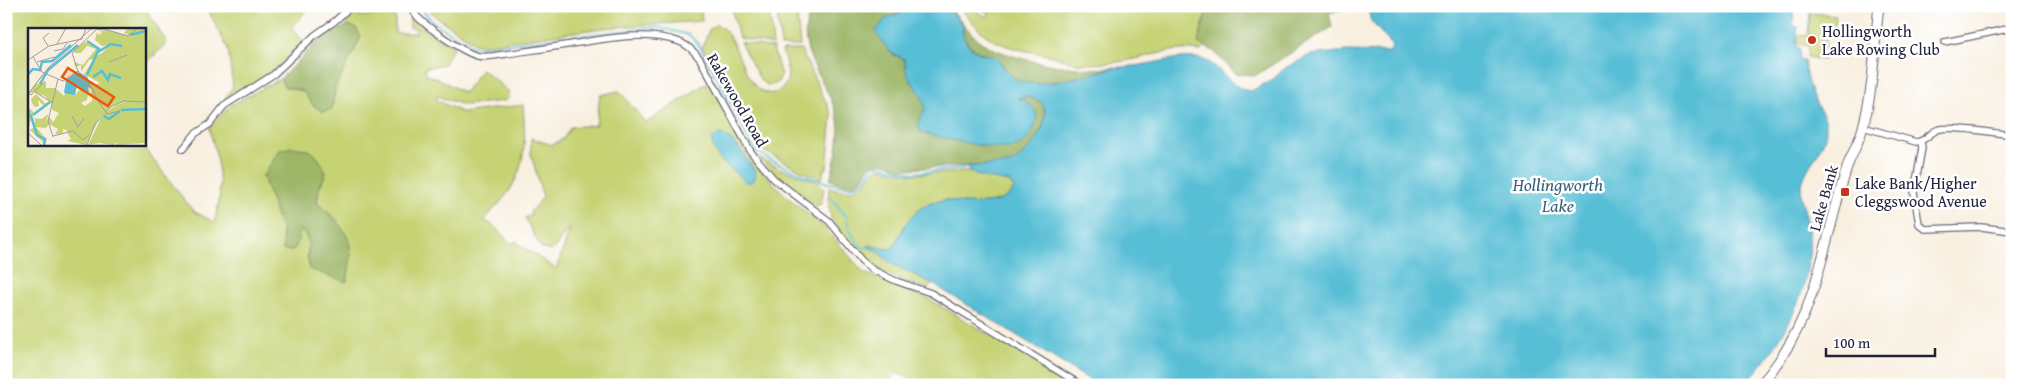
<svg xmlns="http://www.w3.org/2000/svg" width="2018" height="391" font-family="'Gentium Book Plus',serif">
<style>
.green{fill:#c6d375;stroke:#747a58;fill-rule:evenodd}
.forest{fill:#9cb566;stroke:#5f6c50}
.water{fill:#57bed5;stroke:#3c7088}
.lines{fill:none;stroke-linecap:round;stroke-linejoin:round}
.stream{stroke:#57bed5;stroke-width:2}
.street-casing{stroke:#6d6a74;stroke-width:8}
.secondary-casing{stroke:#6d6a74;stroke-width:11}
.street{stroke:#fff;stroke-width:5.5}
.secondary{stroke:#fff;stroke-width:9}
.poi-dot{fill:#c8321e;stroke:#fff;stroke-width:2}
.labels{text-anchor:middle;stroke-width:5;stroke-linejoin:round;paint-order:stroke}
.poi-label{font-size:16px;fill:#22223b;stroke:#fff;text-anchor:start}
.street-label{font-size:16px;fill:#22223b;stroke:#fff}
.water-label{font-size:18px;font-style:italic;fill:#376079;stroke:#fff}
.inset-river{fill:none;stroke:#57bed5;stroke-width:2.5}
.inset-road{fill:none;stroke:#a29d9d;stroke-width:1}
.view{fill:#e8590c;fill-opacity:0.15;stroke:#e8590c;stroke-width:2.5}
.inset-edge{fill:none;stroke:#22223b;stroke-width:2.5}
</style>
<rect width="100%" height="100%" fill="#fff"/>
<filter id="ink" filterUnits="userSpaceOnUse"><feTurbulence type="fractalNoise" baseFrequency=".02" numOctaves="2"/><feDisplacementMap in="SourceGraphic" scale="10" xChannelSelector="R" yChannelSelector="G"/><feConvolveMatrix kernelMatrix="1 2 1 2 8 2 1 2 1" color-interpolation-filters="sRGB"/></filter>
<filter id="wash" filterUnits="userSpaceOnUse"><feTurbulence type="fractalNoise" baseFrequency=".0096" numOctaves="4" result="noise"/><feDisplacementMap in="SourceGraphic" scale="20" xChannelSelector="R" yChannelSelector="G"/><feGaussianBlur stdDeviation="1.12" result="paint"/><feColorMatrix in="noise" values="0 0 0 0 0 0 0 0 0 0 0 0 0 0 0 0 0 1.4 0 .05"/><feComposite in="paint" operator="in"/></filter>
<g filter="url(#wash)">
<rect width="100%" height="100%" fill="#f8efdf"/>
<g class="green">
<path d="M6,6h138l23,37 -23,22v-36h-115v115h112l52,67 21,11c11,-32 4,-63 -5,-94l22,-23 49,-26 5,8 18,4 10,14 19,4 3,-21 21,-60 -8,-3 -4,-7 8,-12h5l1,10 37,-1v18h21v-5h-6v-13l29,24 15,8 -10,17 -19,4 1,7 13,4 25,14 18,-24 26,22v7l-4,3 -40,4 -27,-9 -1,4 27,13 60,-8c2,30 4,57 -12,83 -7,12 -19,22 -27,33l6,2 22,21 3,-3 41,28 15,-42c-10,8 -12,18 -20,24l-10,-3 -16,-30 6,-3 -1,-3 13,-15 -12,-43v-16l21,7 11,-6 8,-12 25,-2 4,-30 19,-4 27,32 64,-42 40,78 36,37 39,32 39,45 65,26 144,86h-60c-9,-3 -17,0 -25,-4l-2,4h-73v-7l-18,-5 -6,11 -3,1h-21l-1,-2 -2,2h-856zM280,150l46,23 -7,15 -2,15 21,18 9,61 -11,-5 -29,-18 2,-19 -5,-8 -4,-1 -17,19 -1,-19 -19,-55zM720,161l30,3 6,8 -11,10 -12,-13z"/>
<polygon points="206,6 310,6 292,28 304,42 274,71 222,104 212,116 233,87 228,49"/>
<polygon points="425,6 701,6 702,21 602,28 484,45 476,44 435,16"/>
<polygon points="731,6 769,6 773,45 739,38"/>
<polygon points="776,6 796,6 800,46 781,46"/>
<path d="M958,6h10l19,11 2,-3 -12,-8h6l8,6 5,-6h212l-10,37 7,4 -4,4c-30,-5 -49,6 -78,10 -18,3 -36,4 -53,1 -7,-2 -15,-6 -22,-7 -19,-4 -41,-6 -58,-17 -13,-8 -21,-21 -32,-32z"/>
<polygon points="1810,13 1836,15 1835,32 1826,32 1824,60 1807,57 1808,46 1797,44 1798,35 1808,36"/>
<path d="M716,24c23,9 25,63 51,69 6,1 10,0 14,-4 13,-9 4,-27 1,-39h19l31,65 -5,53 -3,1 -2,10 -20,-8 -42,-22 -58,-102 7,-17z"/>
<polygon points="740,42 773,48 781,76 777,83 769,86 761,81"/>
<polygon points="758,157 781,169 817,181 824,188 821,204 816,206 781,180"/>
<path d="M880,168l31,6 57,-2 41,10 5,6c-8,17 -35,16 -50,15 -5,0 -10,-2 -16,-3 -7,0 -16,2 -22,5 -16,8 -26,28 -33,43l-7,1 -17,-4 -1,2 9,4 13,12 43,21 -5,5c-16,-6 -33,-11 -48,-18 -13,-6 -44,-40 -49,-54 -3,-10 -3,-20 -2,-30 12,4 28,7 37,-6 5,-6 5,-11 14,-13z"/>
</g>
<g class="forest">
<path d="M816,6h92l-2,5 -21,8 8,36 11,4 7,21 9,12 5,15 -1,6 -4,4v14l3,2 74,15 21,-2 7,-46 -8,-2 10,-1 15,6c10,21 -12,53 -32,61l-109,5c-7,-3 -16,-7 -23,-6 -23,4 -4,33 -48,17 5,-18 11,-42 8,-60 -7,-37 -53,-77 -22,-114z"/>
<path d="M946,6c14,9 21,26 35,36 28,19 101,31 135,25 -23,6 -78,24 -99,13 -9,-4 -11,-13 -18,-19 -9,-7 -19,-6 -27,-14 -12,-10 -5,-17 -13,-27 -4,-5 -9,-8 -13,-14z"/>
<polygon points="1208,6 1343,6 1344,9 1329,13 1332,27 1256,75 1236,74 1213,51 1198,43"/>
<polygon points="348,25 356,28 361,37 335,88 332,109 323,112 313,105 303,91 285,87 280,79 320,39"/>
<path d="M292,147c21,2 26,7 34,26l-7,15 -2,15c30,26 41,38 29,79l-37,-13c-2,-13 2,-25 -5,-37l-4,-1 -4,16 -5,4 -8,-1 -1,-19 -19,-55 17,-26z"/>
</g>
<g class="water">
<path d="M908,6h38l17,19c0,3 -1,7 0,11 2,7 12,16 19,18 4,1 7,0 11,2 10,6 13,19 24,24 22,11 73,-7 97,-12 6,-1 12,-1 19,-2 22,-2 41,-10 64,-8 21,2 32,31 54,33l21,-11 13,-12 25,-13 37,-4 43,1 2,-5 -2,-4 -19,-22 -4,-15h427l-1,20 5,1 -2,18 3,3 1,13h4c2,14 4,27 11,40 3,7 11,16 11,24 2,22 -19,38 -24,59 -4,15 6,32 7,48 0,8 1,16 0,23 -2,44 -34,101 -66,130h-645l-165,-101 -43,-21 -12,-12 -10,-4 1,-2 17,4 7,-1c7,-13 15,-33 29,-41 7,-4 19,-7 26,-7 6,1 11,3 16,3 15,1 43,2 50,-15l-5,-6c-10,-2 -37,-5 -43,-14l3,-2 41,-2c18,-7 54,-56 23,-66 -6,-1 -10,-2 -16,0 10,5 23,10 19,24 -2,9 -9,20 -18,24 -15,8 -76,-9 -95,-13 -12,-11 4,-16 1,-28 -3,-16 -12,-19 -17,-31 -2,-5 -1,-10 -3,-15l-14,-7 -15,-20 10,-13 20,-8z"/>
<path d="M720,134c18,6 25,25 36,38l-1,7 -4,3h-6c-13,-14 -34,-23 -33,-44z"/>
</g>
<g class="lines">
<g class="stream">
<path d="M419,6l14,16 42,26 182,-21 32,8 9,8c15,27 29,54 44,81 4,8 8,21 15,27 13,12 86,43 102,34 8,-5 9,-15 17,-20l38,8 52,-5"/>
<path d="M830,197l17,20c0,10 8,26 17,31l4,-1"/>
</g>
</g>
</g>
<g filter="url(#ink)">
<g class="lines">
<g class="street-casing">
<g id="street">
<path d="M409,6c7,15 53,46 69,50 4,1 11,0 15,0 25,-4 49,-7 73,-11 34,-5 76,-15 111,-4 10,3 17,10 23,18l51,93 23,27 55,42 33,40 11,9 23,11 35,12 150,92"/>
<polyline points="1945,42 2012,28"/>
<path d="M1863,127l53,15c10,0 14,-11 24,-13 16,-3 54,4 72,6"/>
<polyline points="1921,142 1922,148 1914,193 1919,224 1925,229 1981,227 2012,231"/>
<polyline points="183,149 195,134 210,124 224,106 274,74 315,35 335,21 351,6"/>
</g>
</g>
<g class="secondary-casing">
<path id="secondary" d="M1760,385c49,-55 58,-111 76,-179 4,-15 8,-30 13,-44 5,-12 11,-23 14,-35 11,-39 11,-81 16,-121"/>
</g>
<use href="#street" class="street"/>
<use href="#secondary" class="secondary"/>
</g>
</g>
<g class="poi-dot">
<circle cx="1812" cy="40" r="5"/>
<rect x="1840" y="187" width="10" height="10" rx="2.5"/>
</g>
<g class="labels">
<g class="poi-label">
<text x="1822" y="37">Hollingworth<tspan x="1822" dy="18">Lake Rowing Club</tspan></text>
<text x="1855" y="189">Lake Bank/Higher<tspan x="1855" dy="18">Cleggswood Avenue</tspan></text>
</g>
<g class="street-label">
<text transform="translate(738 100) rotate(60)" y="6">Rakewood Road</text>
<text transform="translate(1823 198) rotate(-74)" y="6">Lake Bank</text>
</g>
<g class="water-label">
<text x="1558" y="191">Hollingworth<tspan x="1558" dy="21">Lake</tspan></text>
</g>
</g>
<g transform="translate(28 28)">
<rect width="118" height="118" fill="#f8efdf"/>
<path d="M100,0h17v115l-29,2 1,-3 -4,3 -14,-2 -11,2 14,-29 14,-11 13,-4 -14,3 -15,13 -14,28 -19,-4 4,-2 -5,-9 -3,-1v5h-8l3,-5 -9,-5 -3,4 -10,-1 11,13 -4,2 -13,-12 4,-3 -3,-8 -3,12v-15h3l-3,-1v-8l6,6 -3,6 4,10v-10l-3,-1 10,1 6,-5 -2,10 3,-8 4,6 6,-9 -7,-3v-7l-9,2 -5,-5 1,6 -4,1 -3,-4 -1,-4 5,-5 10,10 4,-2 -5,-6 -11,-4 -6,2 13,-18 3,-2 -8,10 10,-2v6h9l9,8 2,-4 9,3 6,-7 3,1 4,6 -1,5 -6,3 4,3 7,-5v-6l-3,3 3,-8 -4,-3h3l-3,-7 6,5 6,-2 -16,-9 10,-15 -5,1 -8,12v-7l-6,2 -1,-5 9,3 13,-16 -9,-3 -6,7h-6l-2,-2 12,-9 14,7 -3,7 6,-3 8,-8 -8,1 -7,-6 2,-8 1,3 4,-2 -2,-2 7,-1 26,7 -9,-4z" fill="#c6d375"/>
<path d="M49,44l10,4 4,12 -3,-1 1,6 -12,-8 -2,10 -11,-2 2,-13z" fill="#57bed5"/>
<path class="inset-river" d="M102,7l16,-4M70,24l13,-8 11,2M0,46l5,-5 7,1 2,-8 10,-1 19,-16M59,47l12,-26 -12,-8M65,49l9,-6 6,9 2,-6 11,4M12,56l8,-14 30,-25M93,82l25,-1M0,87l3,1 6,19 8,4 -1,6M5,87l17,-13M76,88l5,3 11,-8"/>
<path class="inset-road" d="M70,2l6,-1 24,7 10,-8M29,16l9,-16M20,18l-5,-8 6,-5M26,23l9,-2 4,-6M5,29l9,15 16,7M0,32l21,-14 33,-7 4,-11M9,34l17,-5M81,34l18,-7M50,43l9,8 12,23M7,64l18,11M0,65l3,2 14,-14M0,66l21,-27 43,-39M71,74l8,12 13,-3M44,88l6,11 6,-9M0,105l13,12M25,108l20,-5 10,9 6,-5M25,109l-5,-16 10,-42 5,2 15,-10 -6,-18 26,-25M59,117l8,-21 17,-18 12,-5 22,1"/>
<path class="view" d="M40,40l46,29 -6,9 -46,-29z"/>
<rect width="118" height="118" class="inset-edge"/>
</g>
<rect width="2018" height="391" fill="none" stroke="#fff" stroke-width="25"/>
<path d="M1826 348v8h109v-8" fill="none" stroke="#22223b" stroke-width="2.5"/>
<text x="1833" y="348" font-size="15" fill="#22223b" stroke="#ffffff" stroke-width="4" paint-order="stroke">100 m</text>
</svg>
